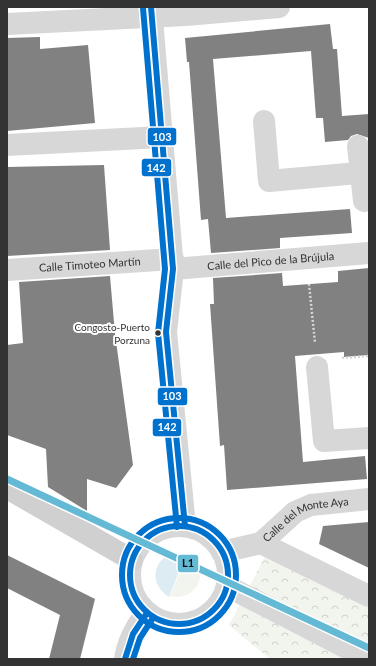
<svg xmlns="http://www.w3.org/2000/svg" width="376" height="666" font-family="Lato,sans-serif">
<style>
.park{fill:url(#park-crowns)}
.garden{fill:#f1f5ed}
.water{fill:#ddebf3}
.building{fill:#818181}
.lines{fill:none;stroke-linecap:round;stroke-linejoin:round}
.path{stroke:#d6d6d6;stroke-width:2.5;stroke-dasharray:2 2;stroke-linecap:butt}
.street{stroke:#d7d7d7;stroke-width:22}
.secondary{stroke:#d0d0d0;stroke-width:22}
.bus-1-casing{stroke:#fff;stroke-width:9}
.bus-2-casing{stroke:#fff;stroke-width:9}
.bus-1{stroke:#0072ce;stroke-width:6}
.bus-2{stroke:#0072ce;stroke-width:6}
.metro-1-casing{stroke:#fff;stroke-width:10}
.metro-1{stroke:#64b9d4;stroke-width:7}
.bus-dot{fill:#333;stroke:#fff;stroke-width:1.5}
.labels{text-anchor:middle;stroke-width:4;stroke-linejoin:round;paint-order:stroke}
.bus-label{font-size:10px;fill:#333;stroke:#fff;text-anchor:end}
.street-label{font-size:11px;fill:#333;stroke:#fff}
.line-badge{stroke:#fff;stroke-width:1.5}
.badge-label{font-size:11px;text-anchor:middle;font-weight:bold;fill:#fff}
.pale-badge-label{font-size:11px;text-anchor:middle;font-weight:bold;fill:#111}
</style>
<defs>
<pattern id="park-crowns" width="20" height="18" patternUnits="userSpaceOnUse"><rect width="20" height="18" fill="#f1f5ed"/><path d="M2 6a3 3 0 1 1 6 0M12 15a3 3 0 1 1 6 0" fill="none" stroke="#cfd2cc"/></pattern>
</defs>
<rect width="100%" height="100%" fill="#fff"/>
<polygon class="park" points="265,557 369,603 369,659 270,659 229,625"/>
<path class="garden" d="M187,555c25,14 11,47 -17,41z"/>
<path class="water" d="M172,553l14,1 -17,43c-19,-12 -18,-35 3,-44z"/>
<g class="building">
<polygon points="330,24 333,49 337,49 342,116 369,114 369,138 357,134 351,136 348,140 325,142 323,118 316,118 311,51 213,59 226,218 350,209 352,233 280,238 280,248 211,253 208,219 201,220 189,62 187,62 185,38"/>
<polygon points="40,37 40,49 88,45 95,123 7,131 7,38"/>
<polygon points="104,165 110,250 7,256 7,167"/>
<polygon points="369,268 369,355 344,357 344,352 295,356 303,462 365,456 367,479 227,490 224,445 220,446 210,304 214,304 213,278 282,273 283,286 338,282 338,271"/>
<polygon points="110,276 115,334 133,465 116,488 87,479 87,511 48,487 46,449 7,435 7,345 23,343 19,282"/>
<polygon points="369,522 369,568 319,544 323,526"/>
<polygon points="7,555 95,599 80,659 49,659 60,615 7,588"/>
</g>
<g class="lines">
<g class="path">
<polyline points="309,284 315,343"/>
<polyline points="342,358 369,356"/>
</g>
<g class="street">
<polyline points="151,7 173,269 166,332 185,526"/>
<polyline points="7,24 186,15 279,7"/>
<polyline points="264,121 269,181 369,172"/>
<polyline points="7,145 162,137"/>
<polyline points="358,146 364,201"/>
<path id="s1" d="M173,269l196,-16"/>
<path id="s2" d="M7,270l166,-11"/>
<polyline points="317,367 324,441 369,438"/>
<circle cx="179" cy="575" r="49"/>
<polyline points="261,543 369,596"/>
<path id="s3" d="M222,552l39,-9 34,-31 16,-7 58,-6"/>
<polyline points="227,586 368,659"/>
<path d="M125,659c3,-18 10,-32 22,-46"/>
</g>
<polyline class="secondary" points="7,488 132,560"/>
<g class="bus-1-casing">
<g id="bus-1">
<polyline points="151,7 173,269 166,332 185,526"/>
<circle cx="179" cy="575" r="49"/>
<polyline points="125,659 133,634 147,613"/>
</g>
</g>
<g class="bus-2-casing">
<g id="bus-2">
<polyline points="143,8 165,269 158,333 177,527"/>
<circle cx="179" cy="575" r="57"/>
<polyline points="133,659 140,638 153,618"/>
</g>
</g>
<use href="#bus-1" class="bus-1"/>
<use href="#bus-2" class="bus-2"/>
<g class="metro-1-casing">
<polyline id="metro-1" points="7,479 369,648"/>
</g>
<use href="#metro-1" class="metro-1"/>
</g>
<circle class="bus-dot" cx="158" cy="333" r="3.5"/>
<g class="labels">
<g class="bus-label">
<text x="150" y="331">Congosto-Puerto<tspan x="150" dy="13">Porzuna</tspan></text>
</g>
<g class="street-label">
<text dy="4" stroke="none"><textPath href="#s1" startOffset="98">Calle del Pico de la Brújula</textPath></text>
<text dy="4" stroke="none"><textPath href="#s2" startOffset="83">Calle Timoteo Martín</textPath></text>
<text dy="4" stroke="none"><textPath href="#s3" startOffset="93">Calle del Monte Aya</textPath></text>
</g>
</g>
<g class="line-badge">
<rect x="147" y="127" width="30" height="19" rx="4" fill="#0072ce"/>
<rect x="141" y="158" width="31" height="19" rx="4" fill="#0072ce"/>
<rect x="157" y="387" width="31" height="19" rx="4" fill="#0072ce"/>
<rect x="152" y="418" width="30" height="19" rx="4" fill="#0072ce"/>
<rect x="177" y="554" width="22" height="19" rx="4" fill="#64b9d4"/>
</g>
<g class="badge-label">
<text x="162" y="141">103</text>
<text x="156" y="172">142</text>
<text x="172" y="400">103</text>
<text x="167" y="431">142</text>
</g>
<g class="pale-badge-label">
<text x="188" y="567">L1</text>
</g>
<rect width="376" height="666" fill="none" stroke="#333333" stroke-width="16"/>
</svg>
